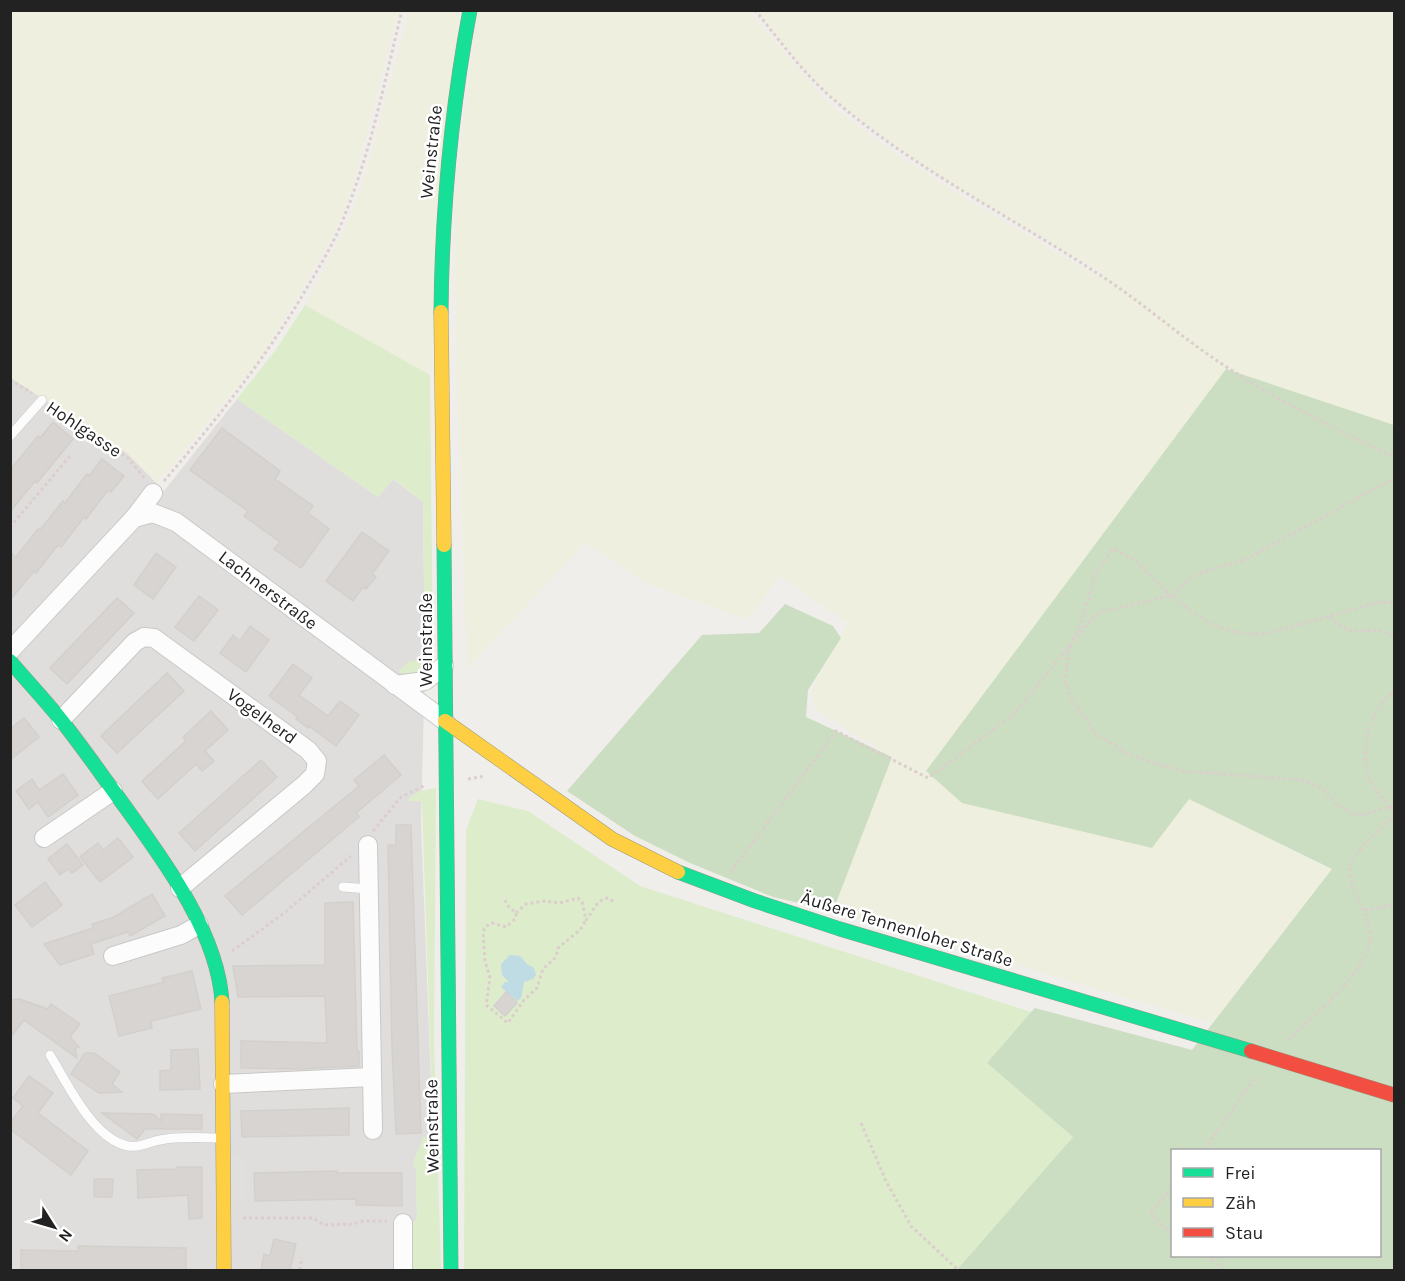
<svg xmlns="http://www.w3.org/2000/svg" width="1405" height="1281" font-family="Karla,sans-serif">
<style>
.residential{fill:#dfdedc}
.farmland{fill:#efefdf}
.grass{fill:#ddeccb}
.forest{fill:#cbdec1;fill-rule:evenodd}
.parking{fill:#e0dfde}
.water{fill:#bfdbe3}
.building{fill:#d7d4d2;stroke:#d3d0cc;stroke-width:1.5}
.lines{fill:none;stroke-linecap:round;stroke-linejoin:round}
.lane-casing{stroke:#c9c8c7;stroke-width:10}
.street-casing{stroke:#c9c8c7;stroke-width:20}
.fast-casing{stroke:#999a82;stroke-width:15}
.slow-casing{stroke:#999a82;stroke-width:15}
.jam-casing{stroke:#999a82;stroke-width:15}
.path{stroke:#dccecd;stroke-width:3;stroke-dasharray:3 3;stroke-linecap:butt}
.lane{stroke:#fdfcfc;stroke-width:9}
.street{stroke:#fdfcfc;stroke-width:18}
.fast{stroke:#16e098;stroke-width:14}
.slow{stroke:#ffcf43;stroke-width:14}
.jam{stroke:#f24e42;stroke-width:14}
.labels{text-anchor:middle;stroke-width:5;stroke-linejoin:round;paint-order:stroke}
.street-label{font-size:18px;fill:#222;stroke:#fff}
</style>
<rect width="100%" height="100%" fill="#f0eeeb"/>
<polygon class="residential" points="10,377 128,454 164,491 237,399 378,497 393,479 423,502 425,661 421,823 433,1137 416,1170 417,1218 413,1224 413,1270 11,1270"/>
<g class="farmland">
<polygon points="10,11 399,11 352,189 336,230 296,300 257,363 157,483 127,453 11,378"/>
<polygon points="409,11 460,11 430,375 305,305 346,226 363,183"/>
<polygon points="477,11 748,11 830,105 877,141 961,196 1101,278 1104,274 947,182 864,123 833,99 804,71 755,11 1394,11 1394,425 1226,370 1189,799 1332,869 1212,1023 833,911 892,757 816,710 810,692 848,623 779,576 748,620 646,583 586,542 467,669 457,377 454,202"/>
</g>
<g class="grass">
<polygon points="305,305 430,375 433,663 426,672 408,677 399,671 409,661 425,660 423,502 394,479 378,497 237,399 275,351"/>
<polygon points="436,788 434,1041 441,1270 413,1270 413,1224 417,1218 416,1170 413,1163 423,1137 433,1136 422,801 405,801 420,791"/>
<polygon points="478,799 528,811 640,886 1031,1012 987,1063 1073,1137 958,1270 464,1270 466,830"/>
</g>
<g class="forest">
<path d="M1226,369l168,56v845h-437l116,-133 -86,-74 44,-51 4,-4 157,42 140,-181 -143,-70 -37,49 -190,-45 -36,-32zM1172,1150h208v106h-208z"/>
<polygon points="785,604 833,626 841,638 808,690 806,717 892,757 833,911 773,897 690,863 635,836 567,791 702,635 759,633"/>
</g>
<polygon class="parking" points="231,1156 245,1156 246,1201 232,1201"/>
<polygon class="water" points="510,955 520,956 527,964 534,968 536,975 533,979 524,982 521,998 517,1001 501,987 505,982 509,982 502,975 501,964"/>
<g class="building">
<polygon points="53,422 73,439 37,483 35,481 10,512 10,470 38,436 40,438"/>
<polygon points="222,428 280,471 275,479 313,506 308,513 329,529 301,568 274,549 280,542 244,516 248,511 190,470"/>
<polygon points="102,459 124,476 111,492 108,490 86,519 84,517 61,547 58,545 36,573 34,571 10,600 10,553 16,557 38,529 40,530 63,501 65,503 87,474 89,476"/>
<polygon points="362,532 389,551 372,574 376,577 366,589 363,587 353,601 326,581"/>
<polygon points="156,553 176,567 153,599 134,585"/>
<polygon points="199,596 218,610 194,641 175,627"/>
<polygon points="117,598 134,613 67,684 50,668"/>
<polygon points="250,626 269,640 246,672 220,653 233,635 240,641"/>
<polygon points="293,664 312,678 299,695 328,716 340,701 359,715 336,746 309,726 308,728 296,719 298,717 269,696"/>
<polygon points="167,673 184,691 117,753 101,736"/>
<polygon points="211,711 228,730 205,751 214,761 202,771 196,764 158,799 142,781 186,741 183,737"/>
<polygon points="24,718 39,737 10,760 10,729"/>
<polygon points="384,755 401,775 356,813 359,817 242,915 225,896 359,786 354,780"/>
<polygon points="261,760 277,777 195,851 179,833"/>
<polygon points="63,774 78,795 48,817 38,802 29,809 16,791 32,779 39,790"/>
<polygon points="396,825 411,825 421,1133 396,1134 392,1048 388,845 396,845"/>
<polygon points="118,838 133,857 100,882 80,857 98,843 103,850"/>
<polygon points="67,844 83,865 72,873 68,869 60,875 48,859"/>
<polygon points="45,882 62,905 32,927 15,905"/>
<polygon points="152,894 165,916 130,936 128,932 91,944 94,954 60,965 44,944 93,928 92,924 112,918"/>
<polygon points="353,902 357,1051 359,1051 359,1066 300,1069 241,1068 241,1041 327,1043 325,996 238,997 233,966 325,965 325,903"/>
<polygon points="192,971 201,1009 151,1021 152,1028 119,1036 109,996 164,982 162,978"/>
<polygon points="506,992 517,1003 505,1016 494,1006"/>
<polygon points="19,999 48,1009 51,1004 80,1024 70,1037 79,1047 75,1048 77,1058 24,1020 10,1038 10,1000"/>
<polygon points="198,1049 200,1089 160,1090 160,1071 171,1070 171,1050"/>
<polygon points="85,1053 94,1053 120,1072 112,1084 122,1092 99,1093 71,1074"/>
<polygon points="29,1076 53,1093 38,1113 88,1151 71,1175 10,1129 10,1123 23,1106 13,1098"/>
<polygon points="349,1108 349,1135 242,1137 241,1111"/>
<polygon points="102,1113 153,1114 161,1121 161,1114 202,1115 202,1129 145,1129 137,1139"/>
<polygon points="177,1167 202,1167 202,1218 189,1219 188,1195 138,1198 137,1170 177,1169"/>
<polygon points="337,1171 337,1173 402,1173 402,1206 356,1205 356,1199 255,1201 254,1173"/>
<polygon points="94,1179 113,1179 112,1197 94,1197"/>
<polygon points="274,1239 296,1244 290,1270 261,1270 264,1254 270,1256"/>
<polygon points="78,1246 186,1248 186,1270 21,1270 21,1250 78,1251"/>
</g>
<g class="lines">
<g class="lane-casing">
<g id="lane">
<polyline points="10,436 42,400"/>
<polyline points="343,887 369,889"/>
<path d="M50,1055c17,28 43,84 78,91 12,2 20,-4 32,-6 19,-4 41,-2 60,-2"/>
</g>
</g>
<g class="street-casing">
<g id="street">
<polyline points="134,518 153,513 176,522 445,721"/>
<polyline points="10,651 134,518 153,493"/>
<polyline points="395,685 425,681 444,666"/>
<polyline points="61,720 135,642 144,637 154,638 308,750 317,761 315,774 304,785 180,888"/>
<polyline points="44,838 113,791"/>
<polyline points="368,845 373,1130"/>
<polyline points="113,956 181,935 199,925"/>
<polyline points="223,1084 372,1077"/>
<polyline points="403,1270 403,1223"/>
</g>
</g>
<g class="fast-casing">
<g id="fast">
<path d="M441,312c1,-103 10,-201 29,-302"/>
<polyline points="444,545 451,1270"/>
<path d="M10,661c17,20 35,39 51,59 20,25 38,51 57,77 41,57 100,133 104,205"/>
<polyline points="678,872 755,901 840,929 1251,1051"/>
</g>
</g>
<g class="slow-casing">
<g id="slow">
<polyline points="441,312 444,545"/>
<polyline points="445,721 612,839 678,872"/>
<polyline points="222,1002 224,1270"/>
</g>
</g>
<g class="jam-casing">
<polyline id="jam" points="1251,1051 1394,1095"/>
</g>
<g class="path">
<path d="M755,10c25,31 48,63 78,89 82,71 183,120 273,180 39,26 74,57 113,83 56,37 115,67 175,95"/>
<polyline points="10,380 32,393"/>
<polyline points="52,407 128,458 146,480"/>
<path d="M164,481c53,-62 103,-124 144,-195 13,-22 27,-45 36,-69 27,-66 41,-137 58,-207"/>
<polyline points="10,527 70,456"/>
<path d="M1330,616c24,29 42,4 64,21"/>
<path d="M1073,639l9,-17 12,-45 18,-28c21,6 32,22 47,36 32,28 65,55 109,48l112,-31 14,1"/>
<polyline points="1070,645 1065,681 1072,700 1095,733 1126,753 1154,763 1184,771 1302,780 1321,787 1336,804 1351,813 1362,815 1390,807 1394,810"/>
<polyline points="468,779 485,776"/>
<path d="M1390,807c-8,-10 -19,-21 -23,-35 -7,-25 4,-65 27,-80"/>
<polyline points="373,831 401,797 426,785"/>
<polyline points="731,872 836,731 928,778 1013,715 1094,616 1101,612 1173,595 1185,583 1202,572 1245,560 1394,478"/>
<polyline points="505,900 507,905 516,913 516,918 506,927 492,923 485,927 483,932 485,961 490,978 486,1005 508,1023 524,1000 537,988 543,969 556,957 558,948 580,930 586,920"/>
<polyline points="1365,910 1394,905"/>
<path d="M516,913l10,-9 19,-3 14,2 19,-5 4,4 4,18c8,-9 10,-21 23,-22l5,4"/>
<polyline points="232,951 283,914 351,856"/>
<path d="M1288,1040c23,-21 78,-68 82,-98 5,-28 -32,-60 -17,-83 10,-16 28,-29 41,-43"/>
<polyline points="861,1123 887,1183 911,1226 958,1270"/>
<polyline points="1204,1150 1256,1076"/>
<polyline points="1172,1188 1150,1214 1172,1233"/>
<polyline points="243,1218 313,1218 324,1225 353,1224 363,1221 387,1221"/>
<polyline points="1207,1256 1225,1270"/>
<polyline points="300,1270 302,1258"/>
</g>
<use href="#lane" class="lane"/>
<use href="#street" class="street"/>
<use href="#fast" class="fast"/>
<use href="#slow" class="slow"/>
<use href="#jam" class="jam"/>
</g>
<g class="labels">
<g class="street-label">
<text transform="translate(431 152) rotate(-84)" y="6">Weinstraße</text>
<text transform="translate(84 429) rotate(34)" y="6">Hohlgasse</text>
<text transform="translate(268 590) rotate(37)" y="6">Lachnerstraße</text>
<text transform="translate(426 640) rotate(-90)" y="6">Weinstraße</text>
<text transform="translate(262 716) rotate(36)" y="6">Vogelherd</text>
<text transform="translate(907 929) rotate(17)" y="6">Äußere Tennenloher Straße</text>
<text transform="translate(432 1126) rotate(-91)" y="6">Weinstraße</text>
</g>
</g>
<rect width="1405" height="1281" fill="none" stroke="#222222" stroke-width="24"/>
<rect x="1171" y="1149" width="210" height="108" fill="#ffffff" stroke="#a7a7a7" stroke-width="1.5"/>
<rect x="1183" y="1168" width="30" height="9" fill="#16e098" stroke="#a7a7a7" stroke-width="1.5"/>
<text x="1225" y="1179" font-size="18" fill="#222222">Frei</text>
<rect x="1183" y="1198" width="30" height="9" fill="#ffcf43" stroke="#a7a7a7" stroke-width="1.5"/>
<text x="1225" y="1209" font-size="18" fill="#222222">Zäh</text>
<rect x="1183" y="1228" width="30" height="9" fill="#f24e42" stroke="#a7a7a7" stroke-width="1.5"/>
<text x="1225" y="1239" font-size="18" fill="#222222">Stau</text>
<g transform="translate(54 1227) rotate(127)" stroke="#ffffff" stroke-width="4.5" paint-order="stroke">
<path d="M0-4.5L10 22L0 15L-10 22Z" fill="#222222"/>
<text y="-9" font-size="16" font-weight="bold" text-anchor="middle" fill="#222222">N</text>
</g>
</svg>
